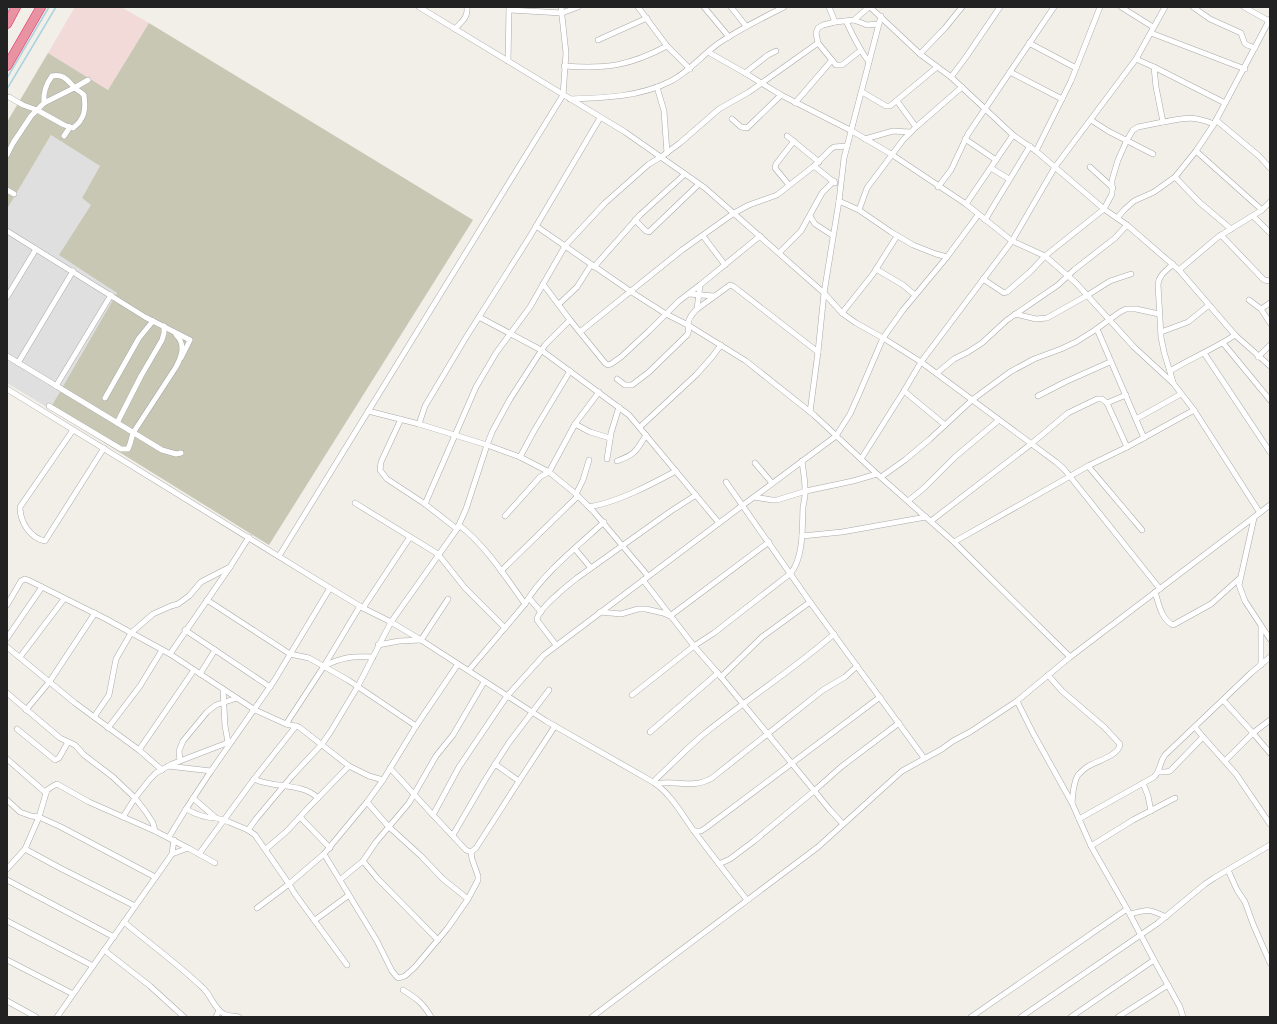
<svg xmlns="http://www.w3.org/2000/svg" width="1277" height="1024" font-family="Cabin,sans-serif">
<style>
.residential{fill:#e0dfdf}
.commercial{fill:#f2dad9}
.construction{fill:#c7c7b4}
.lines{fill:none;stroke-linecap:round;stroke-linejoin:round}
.stream{stroke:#aad3df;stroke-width:1.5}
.minor-casing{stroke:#a9a9a9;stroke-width:6}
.motorway-casing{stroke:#dc2a67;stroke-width:10}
.minor{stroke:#fff;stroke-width:5}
.motorway{stroke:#e892a2;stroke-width:9}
</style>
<rect width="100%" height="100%" fill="#f2efe9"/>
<polygon class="residential" points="51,135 100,166 82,198 92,204 121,292 50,409 7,383 7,209"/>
<polygon class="commercial" points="75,7 121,7 149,23 108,90 48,53"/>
<polygon class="construction" points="149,23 473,220 269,545 50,409 117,293 59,255 91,205 82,198 100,166 51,135 7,209 7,122 48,53 108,90"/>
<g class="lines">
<g class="stream">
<polyline points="7,11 9,7"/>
<polyline points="7,78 49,7"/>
<polyline points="7,89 56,7"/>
</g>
<g class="minor-casing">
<g id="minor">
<polyline points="419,7 625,132 705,188 824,293 842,313 856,323 883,338 921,362 1056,462 1064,469 1160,589"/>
<polyline points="638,7 667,46 690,69"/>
<polyline points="704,7 729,37"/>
<polyline points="731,7 746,26"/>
<polyline points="829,7 835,22"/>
<polyline points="870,7 920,54 951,77 1013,135 1036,151 1104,209 1127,225 1179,270 1235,335 1270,366"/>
<polyline points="1121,7 1153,27"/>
<path d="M1193,7l17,12 31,14c5,13 1,10 14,15"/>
<polyline points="1244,7 1269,21"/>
<polyline points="510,10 562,13 578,7"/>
<polyline points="854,20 867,25 878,24"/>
<path d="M846,21c7,15 13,28 23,41"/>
<path d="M455,29c7,-8 13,-11 12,-22"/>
<polyline points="1151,33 1245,69"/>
<polyline points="598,40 647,18"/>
<polyline points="1029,43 1076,68"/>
<polyline points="860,51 842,65 836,65 818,43 816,33 818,28 823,25 835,22 854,20 869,7"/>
<polyline points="708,52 745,73 781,95 852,131 891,154 966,204 1012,241 1045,256 1076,283 1134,347 1173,383 1194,410 1260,513"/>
<polyline points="920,54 945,28 962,7"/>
<polyline points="1136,59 1154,67 1225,103"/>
<polyline points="508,61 509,8"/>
<path d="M564,66c43,3 65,0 103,-20"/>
<polyline points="1010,72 1062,99"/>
<polyline points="745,73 768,55 776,51"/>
<polyline points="951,77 966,57 1000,7"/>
<polyline points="657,87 664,111 667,153"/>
<polyline points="862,92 886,106 890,106 937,67"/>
<path d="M9,97l14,8 14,5 27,15 9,3c12,-9 13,-19 11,-33 -2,-2 -5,-4 -8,-6 -7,-6 -11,-16 -24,-13 -6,8 -9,17 -8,27"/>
<path d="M570,99c34,-1 70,-2 101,-18 19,-10 31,-26 48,-38 21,-14 43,-25 65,-36"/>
<polyline points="897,101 916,127"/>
<polyline points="795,103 832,60"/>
<polyline points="732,119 741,127 747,128 781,95"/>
<polyline points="1091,120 1108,131 1153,154"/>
<polyline points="1216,120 1259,156 1270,168"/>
<path d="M1163,122c23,-4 28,-7 51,2"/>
<polyline points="64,136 70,127"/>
<polyline points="787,136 819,162"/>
<polyline points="865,139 893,131 910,132"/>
<polyline points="965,139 996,160"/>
<polyline points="1036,151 1071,81 1100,7"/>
<polyline points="1196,151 1262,210"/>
<polyline points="7,155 13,143 31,116 44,103 74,88 88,80"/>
<polyline points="814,166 835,183"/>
<polyline points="1090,167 1113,188"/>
<polyline points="991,168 1009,179"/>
<polyline points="1175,177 1199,202 1231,229"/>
<polyline points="789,185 775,168 776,164 794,141"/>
<polyline points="938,187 951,170 968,134 1054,7"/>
<polyline points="7,190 14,194"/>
<polyline points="839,201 859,210 891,232 913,245 936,254 947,257"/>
<polyline points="966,204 1013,135"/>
<polyline points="859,210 867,188 903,140 916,127 962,87"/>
<polyline points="810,216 815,224 832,235"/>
<polyline points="1253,216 1270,233"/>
<polyline points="1117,218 1125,209 1134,201 1154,192 1175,177 1196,151 1214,124 1270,19"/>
<polyline points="635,220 646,231 649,232 699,184"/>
<polyline points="985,220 1030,146"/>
<polyline points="536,226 630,291 666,314 688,325 746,361 814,415 877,474 954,542 1070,657"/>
<polyline points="7,231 145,317 190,340 181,358"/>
<polyline points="1221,235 1264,280 1270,281"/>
<polyline points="703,236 725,265"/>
<polyline points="779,253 801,231 822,193 834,181"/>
<path d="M1173,264c-6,6 -14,11 -15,20l3,53 3,15 9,30"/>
<polyline points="594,267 640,215 685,174"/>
<polyline points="876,269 903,285 915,295"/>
<polyline points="1179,270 1218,237 1262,210 1270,202"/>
<polyline points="983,279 1004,293 1007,292 1031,271 1045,256 1104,209 1112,194 1112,180 1118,160 1127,140 1133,130 1138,127 1163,122 1156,87 1154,67"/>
<polyline points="543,284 570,320 605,363 608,365 611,364 621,357 649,331 679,301 700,285 760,236"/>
<polyline points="689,294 714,296"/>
<polyline points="7,297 36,249"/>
<polyline points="1249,300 1261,309 1270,323"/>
<polyline points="559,304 577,287 591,265"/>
<polyline points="697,309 700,285"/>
<polyline points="1261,309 1270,303"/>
<polyline points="842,313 873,274 897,236"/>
<polyline points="1015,314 1036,319 1047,318 1088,295 1110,281 1131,274"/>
<polyline points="479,317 541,350 629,415 719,523"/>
<polyline points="1097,329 1144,438"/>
<polyline points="580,332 682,250 734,213 749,205 777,195 814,166 831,149 834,147 847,146"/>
<polyline points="1161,332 1188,322 1209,305"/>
<polyline points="1223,343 1270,400"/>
<polyline points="1204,353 1270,452"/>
<polyline points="7,356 162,450 176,454 181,453"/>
<polyline points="1258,357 1270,345"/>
<polyline points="18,363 73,271"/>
<path d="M1170,371c21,-13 44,-22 65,-36"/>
<polyline points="937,373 954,359 968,352 982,343 1007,320 1058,285 1074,270 1115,238 1127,225"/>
<path d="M617,379l8,6h7l17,-13 38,-37c3,-4 1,-6 1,-10 0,-7 5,-12 9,-16l33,-24 3,1 85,66"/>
<polyline points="56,386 111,295"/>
<path d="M7,389l323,199 33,20 28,14 30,18 125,81 107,61c18,12 28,31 41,49 17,23 35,46 53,69"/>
<polyline points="904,391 945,425"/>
<polyline points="1038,396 1065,382 1110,362"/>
<polyline points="105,398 139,338 153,321"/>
<polyline points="1107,403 1126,395"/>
<path d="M49,406l72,43h7l2,-5 3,-11 43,-66c6,-11 10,-23 0,-32"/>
<polyline points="368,411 419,424 487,445 520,457 549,472 576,494 594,512 648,576"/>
<polyline points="810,412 818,352 824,293 839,201 844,158 881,16"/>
<polyline points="401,419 381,462 380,470 387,479 425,504 457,529"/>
<polyline points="1136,419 1181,394"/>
<polyline points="117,423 141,376 162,340 164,333 164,326"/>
<polyline points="419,424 425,406 465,339 529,238 600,118"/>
<polyline points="575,424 590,432 610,438"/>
<polyline points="640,427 696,375 712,357 721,345"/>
<path d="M73,430l-53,77c0,15 10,31 25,34l59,-93"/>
<polyline points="520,457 534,431 570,371"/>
<polyline points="607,459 611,433 619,407"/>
<polyline points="861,459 904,391 921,362 1012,241 1055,167 1136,59 1165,7"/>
<path d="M617,461c19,-7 19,-10 29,-26"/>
<polyline points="755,463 772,483"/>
<polyline points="1088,466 1142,530"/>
<polyline points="881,477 905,460 930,439 972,400 1010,372 1034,359 1061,349 1076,342 1095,330 1120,312 1126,309 1136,309 1159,314"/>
<polyline points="726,482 810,602 924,758"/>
<polyline points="576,494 583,480 589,460"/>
<polyline points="754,497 772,500 777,500 806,491 853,481 877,474"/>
<polyline points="908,501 924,488 955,457 999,420"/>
<polyline points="355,503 438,554 465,588 505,628"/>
<polyline points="425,504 476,387 496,353 530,307 565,246 605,203 649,164 661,157 680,143 719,109 749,92 818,43"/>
<path d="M589,507c29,-5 61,-22 87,-36"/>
<polyline points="505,516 540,477 549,472 575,424 599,392"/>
<polyline points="1254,518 1239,585 1245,601 1270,639"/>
<polyline points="931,521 1031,444 1068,413 1097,399 1102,399 1107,403 1127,447"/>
<path d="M459,525c27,21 46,51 66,79"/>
<polyline points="802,536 842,532 926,517"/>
<polyline points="954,542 1088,466 1127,447 1194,410"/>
<polyline points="575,549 591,568"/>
<polyline points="279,556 563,95 566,53 561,7"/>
<polyline points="501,571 578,496"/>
<polyline points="643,580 694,646 721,677 830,810 843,824"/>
<path d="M1155,592c4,12 6,27 18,33l38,-21 29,-26"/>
<polyline points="529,598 541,612"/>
<polyline points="207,600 290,654 309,658 348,680 416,726"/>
<polyline points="7,605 21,581 25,579 28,580 106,619 170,654 255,710 286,724 299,727 349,766 369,776 383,780"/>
<polyline points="363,608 410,537"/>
<polyline points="600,612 621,614 638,609 646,609 663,613 670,616 769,542"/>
<polyline points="185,630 215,650"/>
<polyline points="7,638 42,587"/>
<polyline points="378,645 399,641 421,640 448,599"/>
<path d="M556,645l-19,-25c0,-10 31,-35 40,-42l94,-67 25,-16"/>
<polyline points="7,647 75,703 139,750 162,770"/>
<polyline points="170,654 230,567 249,537"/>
<polyline points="20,657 64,599"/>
<polyline points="1261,665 1261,627"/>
<path d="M324,666c19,-9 28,-10 49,-9"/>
<path d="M469,670l56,-66c16,-29 54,-59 79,-82"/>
<polyline points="200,674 215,650 270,687"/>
<path d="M1048,675l14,16 42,36 16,17c-1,12 -24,17 -33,23 -3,2 -6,5 -9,8 -5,8 -5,19 -6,28"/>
<polyline points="721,677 762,637 810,602"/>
<polyline points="223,689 225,726 228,742"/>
<polyline points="7,693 60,738 75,745 84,755 113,777 135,798 146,812 153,823 155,831"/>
<path d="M632,695l62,-49 20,-13 77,-60c13,-17 11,-46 12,-66 1,-6 3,-12 2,-18 0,-10 -2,-19 -3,-28"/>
<polyline points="1223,700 1253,733 1270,753"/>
<polyline points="26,710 50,681 95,613"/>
<polyline points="94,717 109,695 116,659 131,633 153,614 171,606 178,604 189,596 201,582 230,567"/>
<polyline points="286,724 324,666 360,606"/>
<polyline points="108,728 140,686 162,650"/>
<polyline points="17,729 55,760 59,758 68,742"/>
<polyline points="650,732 718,673"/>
<polyline points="1203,737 1236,774 1270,824"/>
<polyline points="139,750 194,670"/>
<polyline points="7,759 46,793"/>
<polyline points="180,761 179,751 183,741 207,712 216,705 237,698"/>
<polyline points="1225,761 1253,733 1270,720"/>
<polyline points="495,764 519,781"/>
<polyline points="168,766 211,771"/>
<polyline points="390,768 433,815 466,850 471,852 476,848 519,781 555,726"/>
<polyline points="1158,772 1166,772 1170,771 1203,737 1195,727"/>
<path d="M254,779c20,10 47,3 64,19"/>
<path d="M653,782c17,-16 33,-33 51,-48 43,-35 89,-64 130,-100"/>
<polyline points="1143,783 1148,796 1151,811"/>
<path d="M656,784c21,-5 35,6 56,-6l111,-88 22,-13 12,-11"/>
<polyline points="193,798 216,818 229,822 248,830 255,835 289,884 295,894 347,965"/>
<polyline points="7,800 20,812 31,816 39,817 61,827 155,877"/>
<polyline points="367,802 388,826 421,856 443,879 468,899"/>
<path d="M186,809c9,5 19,9 30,9"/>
<polyline points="433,815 459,767 507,696 544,655 743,505 754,497 836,436 850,414 859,394 883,338 903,310 947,257 978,215"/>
<polyline points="123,817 135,798 150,779 156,773 172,764 232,741"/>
<polyline points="300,817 330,848"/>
<path d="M1079,819l75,-42c7,-7 5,-14 11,-22l86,-82 19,-16"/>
<polyline points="248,830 256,819 292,776 322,744 331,731 358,686 391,622 457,529 466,509 487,445 492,432 510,399 545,345 570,320"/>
<polyline points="694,831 701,831 707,827 880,697"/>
<polyline points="453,835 485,780 508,744 549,690"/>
<polyline points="169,837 186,809 211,771 274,681 330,588"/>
<polyline points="1091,846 1133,820 1175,798"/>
<polyline points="25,849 60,868 135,906"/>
<polyline points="266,849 287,831 309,807 349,766"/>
<polyline points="172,854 188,848 215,863"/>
<polyline points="199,854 254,779 296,726"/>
<polyline points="324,854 377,941 392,971 397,977 399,978 405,976 415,967 447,929 468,899 478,880 478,876 472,859 471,852"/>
<polyline points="363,861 377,878 438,940"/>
<polyline points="719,864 730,859 754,841 814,791 841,767 899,723"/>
<polyline points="7,869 25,849 39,817 47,790 53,786 57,784 89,802 155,831 188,848"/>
<polyline points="1228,870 1237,890 1245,902 1253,924 1270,963"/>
<polyline points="341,879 363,861 376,842 409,803 436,756 453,735 484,682"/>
<polyline points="7,880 114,937"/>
<polyline points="257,908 289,884 324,854 367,802 383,780 416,726 458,664"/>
<polyline points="1127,909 1154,960 1180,1007 1183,1017"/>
<path d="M1131,914c17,-5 19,-5 35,3"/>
<polyline points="315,920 349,895"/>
<polyline points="7,921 93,966"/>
<path d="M124,922c26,22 54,42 79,66 8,7 11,21 21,26 5,3 10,1 15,3"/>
<polyline points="104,950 150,986 184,1017"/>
<polyline points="7,960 73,994"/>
<path d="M403,990c13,8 20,13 28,27"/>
<polyline points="7,1001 36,1017"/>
<polyline points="57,1017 172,854 174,840"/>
<polyline points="216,1017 219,1010"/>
<polyline points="592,1017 818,847 902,771 942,749 953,741 970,732 1017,701 1070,657 1270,505"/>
<polyline points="971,1017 1127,909 1091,846 1072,803 1033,733 1017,701"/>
<polyline points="1021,1017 1158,923 1205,884 1214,878 1270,845"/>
<polyline points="1071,1017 1154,960"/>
<polyline points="1118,1017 1168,985"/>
</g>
</g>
<g class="motorway-casing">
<g id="motorway">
<polyline points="7,24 16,7"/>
<polyline points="7,66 41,7"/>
</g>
</g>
<use href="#minor" class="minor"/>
<use href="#motorway" class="motorway"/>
</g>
<rect width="1277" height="1024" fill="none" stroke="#222222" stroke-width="16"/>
</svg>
